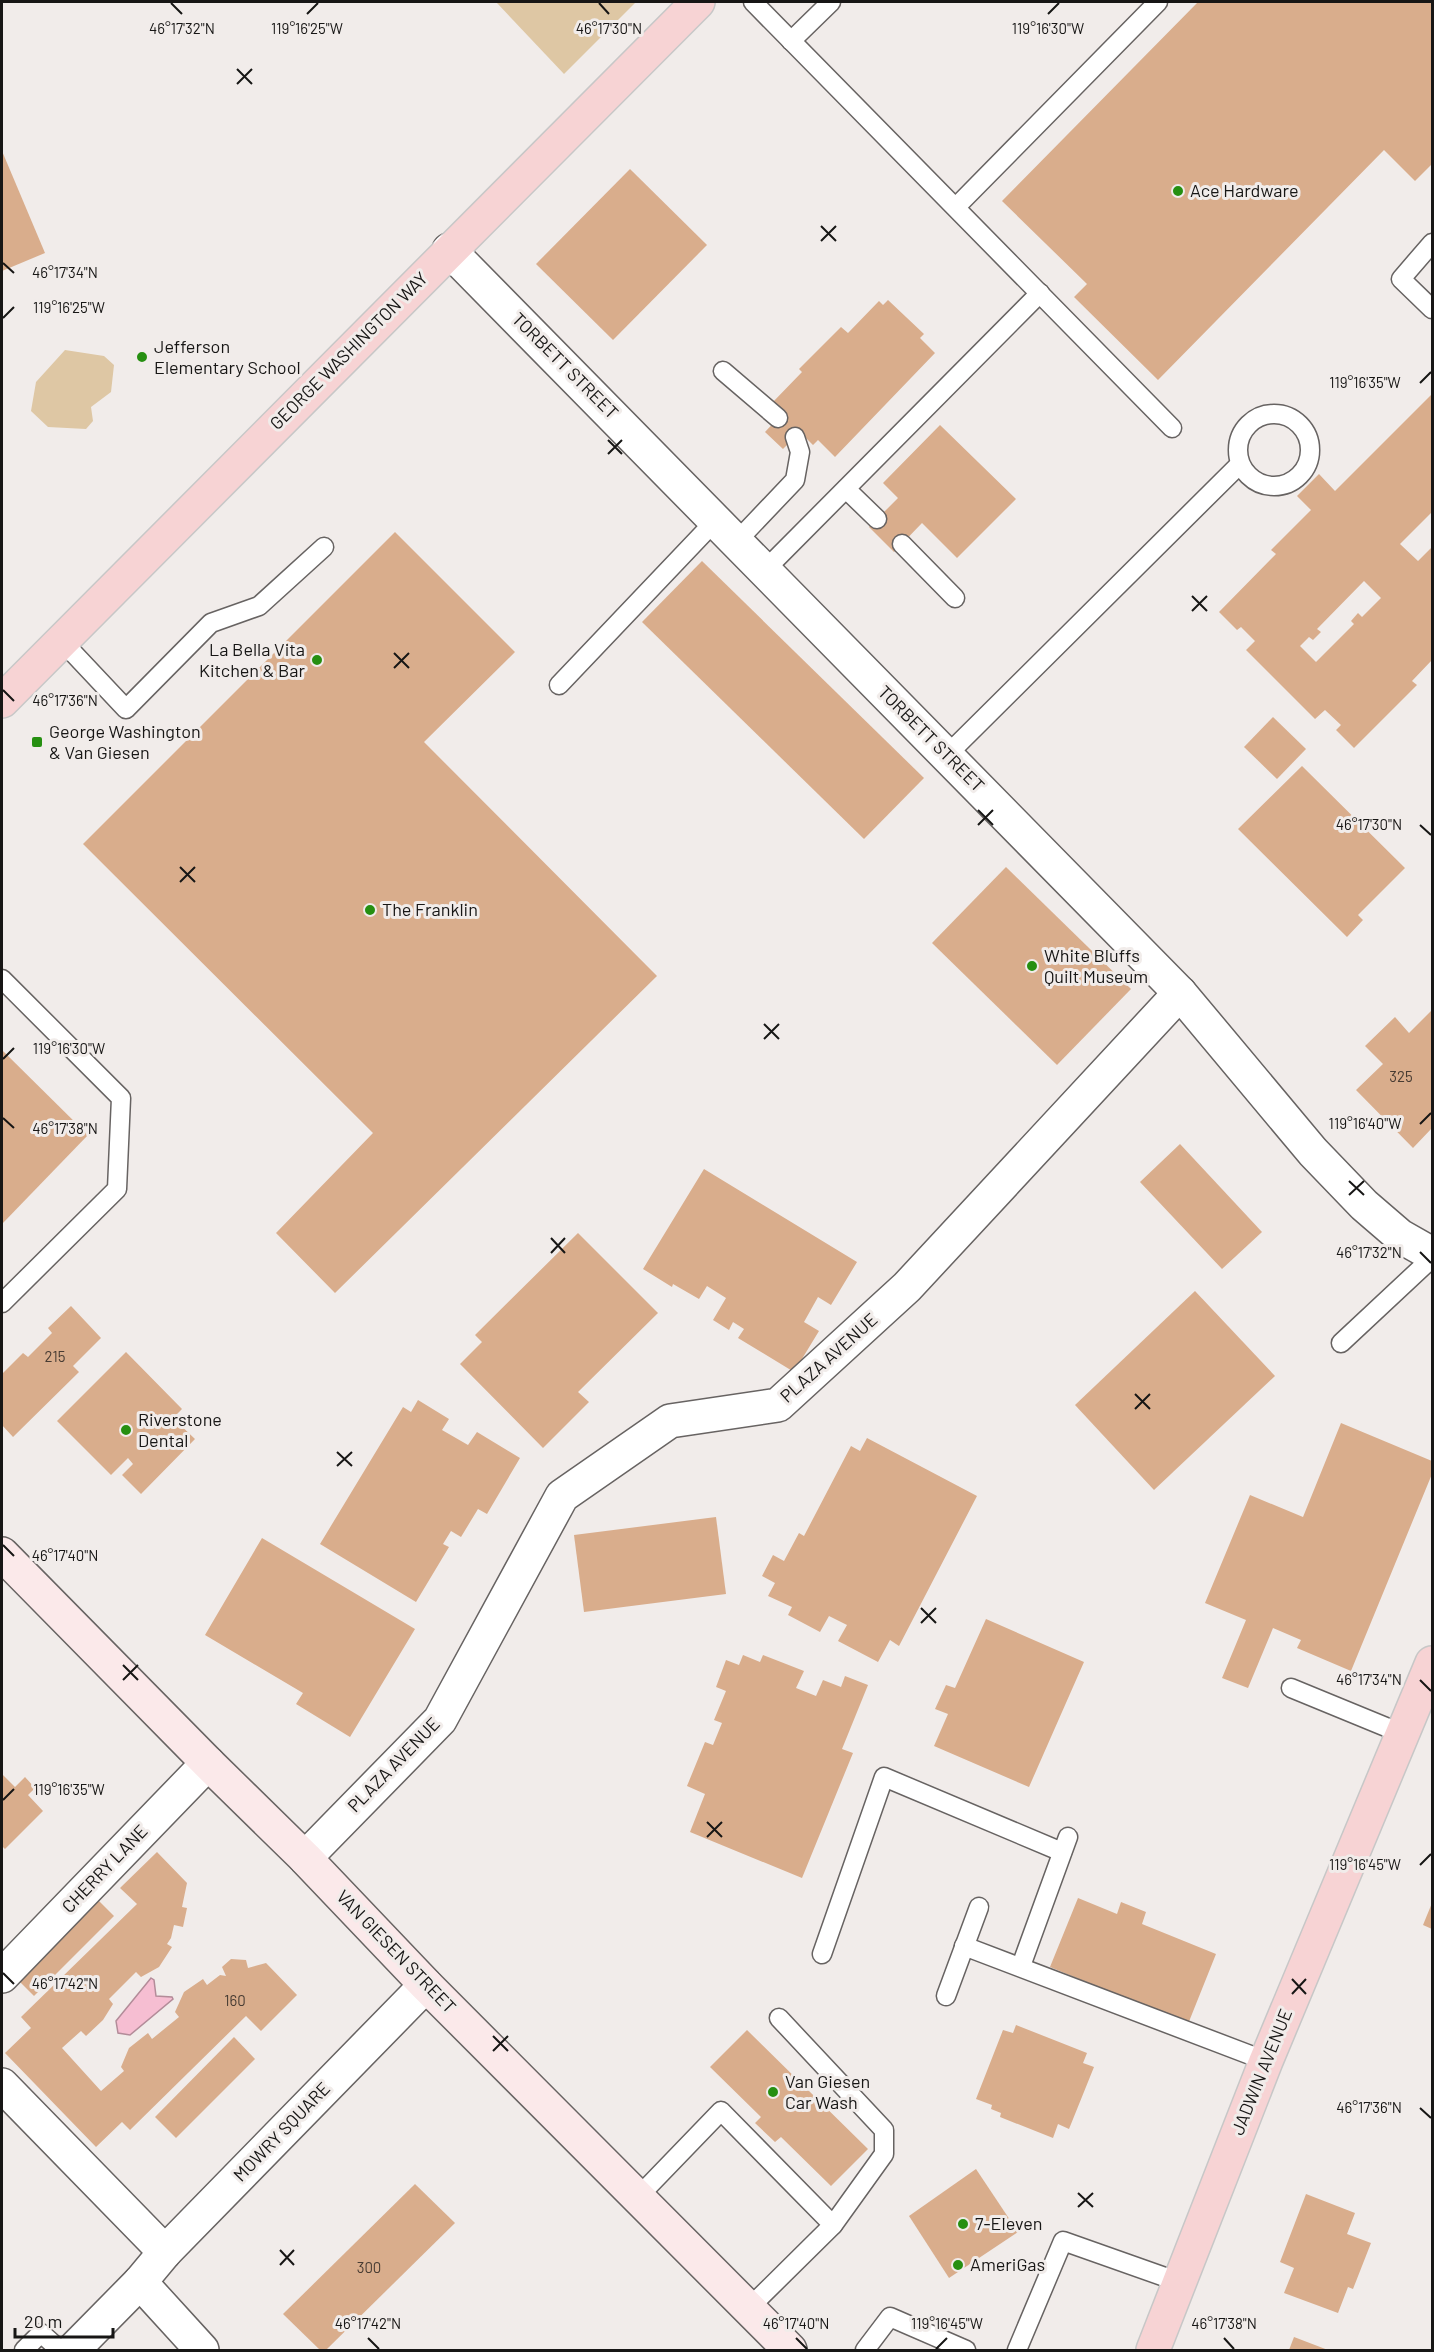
<svg xmlns="http://www.w3.org/2000/svg" width="1434" height="2352" font-family="Barlow,sans-serif">
<style>
.green{fill:#dec7a4}
.water{fill:#f6bed2;stroke:#b38c99;stroke-width:1.5}
.building{fill:#d9ad8c;fill-rule:evenodd}
.lines{fill:none;stroke-linecap:round;stroke-linejoin:round}
.service-casing{stroke:#676362;stroke-width:21}
.minor-casing{stroke:#676362;stroke-width:36}
.tertiary-casing{stroke:#676362;stroke-width:36}
.secondary-casing{stroke:#676362;stroke-width:36}
.primary-casing{stroke:#c7c7c7;stroke-width:36}
.service{stroke:#fff;stroke-width:18}
.minor{stroke:#fff;stroke-width:33}
.tertiary{stroke:#fff;stroke-width:33}
.secondary{stroke:#fbe9ea;stroke-width:33}
.primary{stroke:#f7d3d4;stroke-width:33}
.ticks{fill:none;stroke:#171615;stroke-width:2}
.poi-dot{fill:#268f11;stroke:#f1ecea;stroke-width:2}
.labels{text-anchor:middle;stroke-width:6;stroke-linejoin:round;paint-order:stroke}
.number-label{font-size:15px;fill:#483c33}
.poi-label{font-size:18px;fill:#171615;stroke:#f1ecea;text-anchor:start}
.street-label{font-size:18px;fill:#171615;stroke:#f1ecea}
.ticks-label{font-size:15px;text-anchor:middle;fill:#171615;stroke:#f1ecea;stroke-width:6;stroke-linejoin:round;paint-order:stroke}
</style>
<rect width="100%" height="100%" fill="#f1ecea"/>
<g class="green">
<polygon points="496,2 636,2 564,74"/>
<polygon points="65,350 104,356 114,365 111,392 91,407 93,421 86,429 48,427 31,411 36,382"/>
</g>
<polygon class="water" points="151,1978 154,1980 156,1996 172,1997 173,1999 130,2035 118,2033 116,2021"/>
<g class="building">
<polygon points="1198,2 1432,2 1432,164 1415,181 1384,150 1158,380 1074,297 1087,284 1002,201"/>
<polygon points="2,151 45,253 2,271"/>
<polygon points="630,169 707,245 613,340 536,264"/>
<polygon points="888,300 924,334 920,338 935,353 835,457 818,440 813,445 800,432 783,449 765,432 782,414 772,403 802,372 799,369 841,327 848,333 879,301 883,305"/>
<path d="M1431,395l1,117 -32,32 18,17 14,-14v113l-20,21 5,4 -63,63 -18,-18 5,-5 -16,-15 -10,9 -69,-69 9,-9 -14,-14 -4,3 -18,-18 57,-58 -5,-4 40,-40 -14,-14 22,-22 16,17zM1364,581l17,17 -19,19 -4,-4 -7,8 3,3 -38,38 -16,-16 9,-9 4,3 8,-8 -4,-3z"/>
<polygon points="940,425 1016,499 957,558 922,523 894,552 869,527 898,498 883,483"/>
<polygon points="395,532 515,652 424,742 657,976 335,1293 276,1233 373,1133 83,844"/>
<polygon points="702,561 924,778 864,839 642,622"/>
<polygon points="1273,717 1306,749 1277,779 1244,747"/>
<polygon points="1302,766 1405,868 1358,915 1363,920 1347,937 1238,829"/>
<polygon points="1006,867 1131,989 1057,1065 932,943"/>
<polygon points="1432,1010 1432,1128 1413,1148 1356,1090 1383,1064 1365,1046 1395,1017 1409,1033"/>
<polygon points="2,1050 88,1135 2,1224"/>
<polygon points="1180,1144 1262,1232 1222,1269 1140,1182"/>
<polygon points="704,1169 857,1262 831,1305 818,1297 804,1322 819,1331 794,1372 738,1338 744,1329 733,1322 729,1330 713,1320 726,1298 707,1286 699,1299 673,1284 672,1287 643,1269"/>
<polygon points="578,1233 658,1313 578,1392 589,1402 543,1448 460,1364 482,1342 475,1335"/>
<polygon points="1195,1291 1275,1376 1154,1490 1075,1405"/>
<polygon points="71,1306 101,1338 73,1366 79,1372 13,1437 2,1425 2,1374 23,1353 28,1357 52,1333 48,1328"/>
<polygon points="126,1352 182,1409 173,1418 195,1439 141,1494 122,1475 133,1464 128,1458 111,1475 57,1421"/>
<polygon points="418,1400 449,1419 442,1430 468,1445 477,1432 520,1458 487,1514 478,1509 461,1537 451,1531 443,1544 449,1547 416,1602 320,1544 403,1407 411,1412"/>
<polygon points="1341,1423 1432,1461 1432,1474 1351,1671 1297,1648 1301,1640 1273,1628 1248,1688 1222,1678 1246,1620 1205,1603 1250,1495 1303,1517"/>
<polygon points="867,1438 977,1496 899,1646 890,1640 878,1662 838,1641 847,1625 829,1616 820,1632 788,1615 792,1607 768,1596 775,1583 762,1576 773,1555 784,1561 799,1533 804,1536 851,1446 860,1451"/>
<polygon points="716,1517 726,1594 584,1612 574,1535"/>
<polygon points="262,1538 415,1629 350,1737 296,1704 303,1693 205,1635"/>
<polygon points="986,1619 1084,1662 1029,1787 934,1746 948,1714 935,1709 946,1685 955,1688"/>
<polygon points="743,1655 760,1662 763,1655 804,1671 796,1688 816,1696 823,1680 841,1687 845,1676 868,1685 842,1749 853,1753 802,1878 690,1832 705,1794 687,1786 705,1742 713,1745 722,1723 714,1720 726,1691 716,1687 726,1660 739,1665"/>
<polygon points="2,1774 15,1787 25,1777 35,1788 28,1795 43,1811 5,1849 2,1846"/>
<polygon points="157,1852 187,1883 182,1907 187,1908 183,1927 174,1925 171,1938 167,1944 172,1947 159,1967 141,1977 136,1972 109,1999 113,2004 103,2020 86,2036 81,2031 62,2048 101,2091 124,2071 121,2067 129,2048 148,2033 152,2039 179,2017 175,2012 184,1992 203,1979 207,1985 220,1975 226,1976 222,1967 231,1959 246,1960 248,1968 266,1963 297,1995 261,2031 246,2016 130,2130 122,2122 96,2147 5,2053 31,2028 21,2017 137,1904 120,1888"/>
<polygon points="93,1895 114,1916 34,1996 13,1975"/>
<polygon points="1078,1898 1117,1914 1121,1902 1146,1912 1142,1924 1216,1954 1188,2024 1050,1967"/>
<polygon points="1432,1903 1432,1929 1423,1925"/>
<polygon points="1016,2025 1087,2053 1083,2063 1094,2067 1069,2129 1058,2124 1053,2138 1000,2117 1001,2113 991,2109 992,2105 976,2099 1003,2030 1013,2033"/>
<polygon points="747,2030 868,2149 831,2186 781,2137 775,2142 755,2123 761,2117 710,2067"/>
<polygon points="234,2037 255,2059 176,2138 155,2117"/>
<polygon points="976,2169 1018,2232 949,2278 909,2216"/>
<polygon points="415,2184 455,2223 326,2350 320,2350 283,2314"/>
<polygon points="1306,2194 1355,2213 1347,2234 1371,2243 1353,2289 1348,2287 1338,2313 1284,2293 1294,2268 1280,2262"/>
<polygon points="1294,2337 1328,2350 1289,2350"/>
</g>
<g class="lines">
<g class="service-casing">
<g id="service">
<polyline points="753,2 1172,428"/>
<polyline points="791,41 831,2"/>
<polyline points="956,207 1158,2"/>
<polyline points="1432,243 1401,279 1432,309"/>
<polyline points="723,371 778,418"/>
<circle cx="1274" cy="450" r="36"/>
<polyline points="846,489 877,519"/>
<polyline points="737,541 795,480 800,452 795,437"/>
<polyline points="902,544 955,598"/>
<polyline points="765,570 1040,293"/>
<polyline points="61,640 126,709 211,623 259,606 324,547"/>
<polyline points="559,685 716,520"/>
<polyline points="947,755 1240,464"/>
<polyline points="2,979 121,1098 117,1189 2,1303"/>
<polyline points="1341,1343 1432,1258"/>
<polyline points="1291,1688 1403,1734"/>
<polyline points="964,1946 1266,2061"/>
<polyline points="822,1954 884,1777 1062,1852"/>
<polyline points="1021,1966 1068,1837"/>
<polyline points="946,1996 979,1907"/>
<polyline points="779,2018 884,2130 884,2154 833,2225"/>
<polyline points="638,2197 721,2111 833,2225 749,2308"/>
<polyline points="24,2350 41,2333 60,2350"/>
<polyline points="865,2350 890,2317 966,2350"/>
<polyline points="1017,2350 1063,2241 1179,2282"/>
</g>
</g>
<g class="minor-casing">
<g id="minor">
<polyline points="305,1858 440,1720 562,1496 670,1421 778,1405 907,1287 1180,993"/>
<polyline points="2,1976 208,1763"/>
<polyline points="2,2085 165,2252"/>
<polyline points="140,2282 202,2350"/>
<polyline points="73,2350 140,2282 165,2252 426,1985"/>
</g>
</g>
<g class="tertiary-casing">
<polyline id="tertiary" points="449,250 1180,993 1313,1152 1364,1205 1400,1236 1432,1254"/>
</g>
<g class="secondary-casing">
<polyline id="secondary" points="2,1554 208,1763 305,1858 426,1985 790,2350"/>
</g>
<g class="primary-casing">
<g id="primary">
<polyline points="2,701 698,2"/>
<polyline points="1153,2350 1266,2061 1432,1663"/>
</g>
</g>
<use href="#service" class="service"/>
<use href="#minor" class="minor"/>
<use href="#tertiary" class="tertiary"/>
<use href="#secondary" class="secondary"/>
<use href="#primary" class="primary"/>
</g>
<path class="ticks" d="M171,3l11,11M599,3l10,11M307,14l11,-11M1048,14l11,-11M237,69l15,15M237,84l15,-15M821,226l15,15M821,241l15,-15M3,263l11,10M3,318l11,-11M1420,383l11,-11M608,440l14,14M608,454l14,-14M1192,596l15,15M1192,611l15,-15M394,653l15,15M394,668l15,-15M3,690l11,11M978,810l15,15M978,825l15,-15M1420,825l11,10M180,867l15,15M180,882l15,-15M764,1024l15,15M764,1039l15,-15M3,1059l11,-11M3,1118l11,10M1420,1124l11,-11M1349,1181l15,14M1349,1195l15,-14M551,1238l14,15M1420,1252l11,11M551,1253l14,-15M1135,1394l15,15M1135,1409l15,-15M337,1452l15,14M337,1466l15,-14M3,1545l11,11M921,1608l15,15M921,1623l15,-15M123,1665l15,15M123,1680l15,-15M1420,1680l11,11M3,1800l11,-11M707,1822l15,15M707,1837l15,-15M1420,1865l11,-11M3,1973l11,11M1292,1979l14,15M1292,1994l14,-15M493,2036l15,15M493,2051l15,-15M1420,2108l11,10M1078,2193l15,14M1078,2207l15,-14M280,2250l14,15M280,2265l14,-15M368,2338l11,11M796,2338l11,11M1224,2338l10,11M936,2349l11,-11"/>
<g class="poi-dot">
<circle cx="1178" cy="191" r="6"/>
<circle cx="142" cy="357" r="6"/>
<circle cx="317" cy="660" r="6"/>
<rect x="31" y="736" width="12" height="12" rx="3"/>
<circle cx="370" cy="910" r="6"/>
<circle cx="1032" cy="966" r="6"/>
<circle cx="126" cy="1430" r="6"/>
<circle cx="773" cy="2092" r="6"/>
<circle cx="963" cy="2224" r="6"/>
<circle cx="958" cy="2265" r="6"/>
</g>
<g class="labels">
<g class="number-label">
<text x="1401" y="1082">325</text>
<text x="55" y="1362">215</text>
<text x="235" y="2006">160</text>
<text x="369" y="2273">300</text>
</g>
<g class="poi-label">
<text x="1190" y="197">Ace Hardware</text>
<text x="154" y="353">Jefferson<tspan x="154" dy="21">Elementary School</tspan></text>
<text x="305" y="656" text-anchor="end">La Bella Vita<tspan x="305" dy="21">Kitchen &amp; Bar</tspan></text>
<text x="49" y="738">George Washington<tspan x="49" dy="21">&amp; Van Giesen</tspan></text>
<text x="382" y="916">The Franklin</text>
<text x="1044" y="962">White Bluffs<tspan x="1044" dy="21">Quilt Museum</tspan></text>
<text x="138" y="1426">Riverstone<tspan x="138" dy="21">Dental</tspan></text>
<text x="785" y="2088">Van Giesen<tspan x="785" dy="21">Car Wash</tspan></text>
<text x="975" y="2230">7-Eleven</text>
<text x="970" y="2271">AmeriGas</text>
</g>
<g class="street-label">
<text transform="translate(349 351) rotate(-45)" y="6">GEORGE WASHINGTON WAY</text>
<text transform="translate(565 366) rotate(45)" y="6">TORBETT STREET</text>
<text transform="translate(931 739) rotate(45)" y="6">TORBETT STREET</text>
<text transform="translate(829 1358) rotate(-42)" y="6">PLAZA AVENUE</text>
<text transform="translate(394 1765) rotate(-46)" y="6">PLAZA AVENUE</text>
<text transform="translate(105 1869) rotate(-46)" y="6">CHERRY LANE</text>
<text transform="translate(396 1952) rotate(46)" y="6">VAN GIESEN STREET</text>
<text transform="translate(1262 2072) rotate(-68)" y="6">JADWIN AVENUE</text>
<text transform="translate(282 2132) rotate(-46)" y="6">MOWRY SQUARE</text>
</g>
</g>
<g class="ticks-label">
<text x="182" y="34">46°17'32"N</text>
<text x="307" y="34">119°16'25"W</text>
<text x="609" y="34">46°17'30"N</text>
<text x="1048" y="34">119°16'30"W</text>
<text x="65" y="278">46°17'34"N</text>
<text x="69" y="313">119°16'25"W</text>
<text x="1365" y="388">119°16'35"W</text>
<text x="65" y="706">46°17'36"N</text>
<text x="1369" y="830">46°17'30"N</text>
<text x="69" y="1054">119°16'30"W</text>
<text x="1365" y="1129">119°16'40"W</text>
<text x="65" y="1134">46°17'38"N</text>
<text x="1369" y="1258">46°17'32"N</text>
<text x="65" y="1561">46°17'40"N</text>
<text x="1369" y="1685">46°17'34"N</text>
<text x="69" y="1795">119°16'35"W</text>
<text x="1365" y="1870">119°16'45"W</text>
<text x="65" y="1989">46°17'42"N</text>
<text x="1369" y="2113">46°17'36"N</text>
<text x="368" y="2329">46°17'42"N</text>
<text x="796" y="2329">46°17'40"N</text>
<text x="947" y="2329">119°16'45"W</text>
<text x="1224" y="2329">46°17'38"N</text>
</g>
<rect width="1434" height="2352" fill="none" stroke="#171615" stroke-width="6"/>
<path d="M15 2328v9h98v-9" fill="none" stroke="#171615" stroke-width="3"/>
<text x="24" y="2328" font-size="18" fill="#171615" stroke="#f1ecea" stroke-width="4.5" paint-order="stroke">20 m</text>
</svg>
